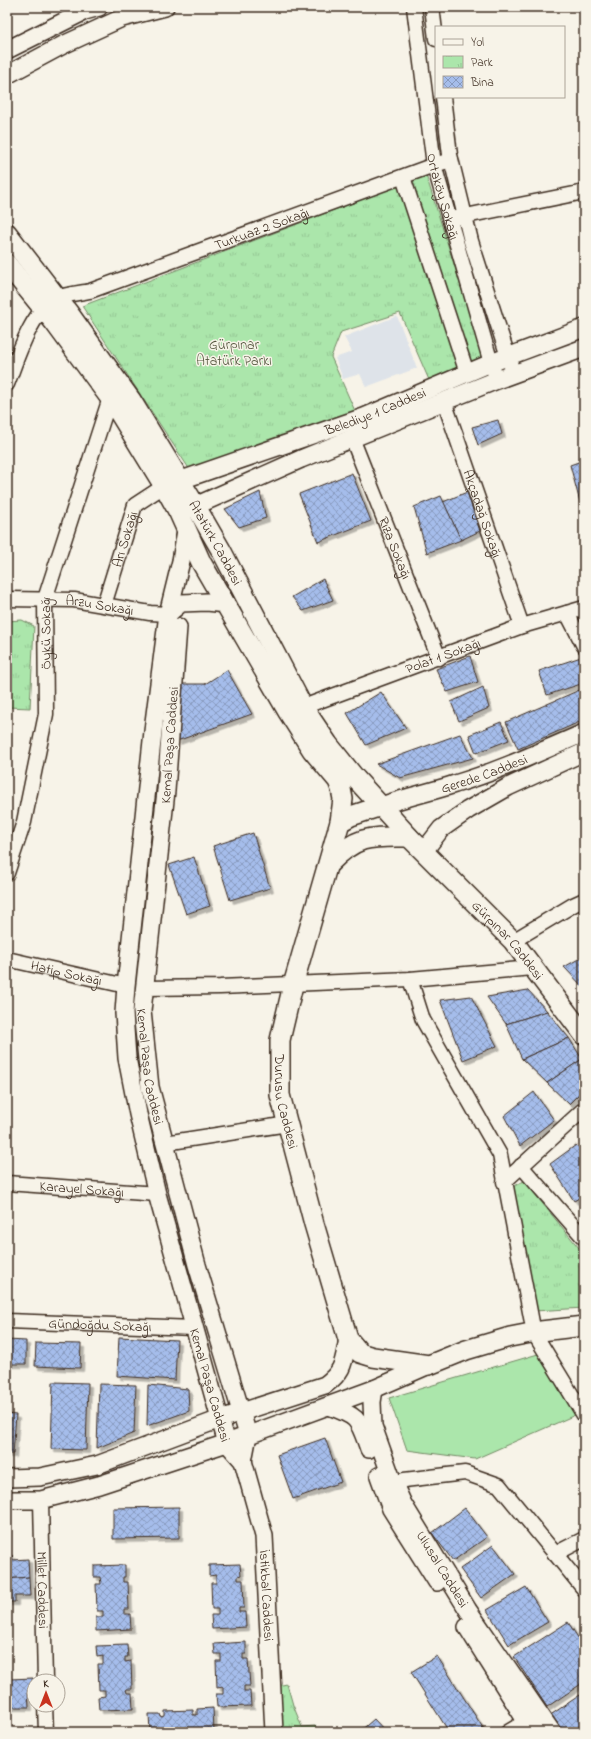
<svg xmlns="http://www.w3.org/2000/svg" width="591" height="1739" font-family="'Indie Flower',sans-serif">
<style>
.built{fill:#dee3e9}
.grass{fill:#abe6ab;stroke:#738864}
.park{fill:url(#park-tufts);stroke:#738864}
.building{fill:url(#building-cross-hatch);stroke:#3b2a1e;filter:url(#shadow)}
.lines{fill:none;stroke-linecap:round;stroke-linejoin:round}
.minor-casing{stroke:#3b2a1e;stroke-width:17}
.tertiary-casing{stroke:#3b2a1e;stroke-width:20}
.secondary-casing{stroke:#3b2a1e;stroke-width:22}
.minor{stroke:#f7f3e8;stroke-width:14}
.tertiary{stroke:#f7f3e8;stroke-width:17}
.secondary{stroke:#f7f3e8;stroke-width:19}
.labels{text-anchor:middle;stroke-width:3;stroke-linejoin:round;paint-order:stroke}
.street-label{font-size:14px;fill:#3b2a1e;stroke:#f7f3e8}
.park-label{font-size:14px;fill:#575941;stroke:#f7f3e8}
</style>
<defs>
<pattern id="park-tufts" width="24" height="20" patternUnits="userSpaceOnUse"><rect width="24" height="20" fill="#abe6ab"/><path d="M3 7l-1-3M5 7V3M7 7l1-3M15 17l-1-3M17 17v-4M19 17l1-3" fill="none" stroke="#94c593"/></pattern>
<pattern id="building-cross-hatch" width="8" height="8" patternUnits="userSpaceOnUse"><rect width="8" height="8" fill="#a5bdeb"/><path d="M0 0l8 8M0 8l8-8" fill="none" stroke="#889abe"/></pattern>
<filter id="shadow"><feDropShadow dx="3.5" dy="3.5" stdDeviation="0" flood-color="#0004"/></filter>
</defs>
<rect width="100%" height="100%" fill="#f7f3e8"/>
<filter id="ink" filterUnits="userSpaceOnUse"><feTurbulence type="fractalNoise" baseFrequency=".025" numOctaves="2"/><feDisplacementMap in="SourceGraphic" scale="8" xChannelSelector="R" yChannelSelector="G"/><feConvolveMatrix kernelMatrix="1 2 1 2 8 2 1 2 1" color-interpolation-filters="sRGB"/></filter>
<g filter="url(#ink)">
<polygon class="built" points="397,316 417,368 366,387 360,374 343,379 335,358 352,352 344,337"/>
<polygon class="grass" points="538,1354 575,1415 475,1459 407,1450 389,1398"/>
<g class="park">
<polygon points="426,175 484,360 429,380 400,313 341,332 331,357 355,411 190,470 82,306"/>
<polygon points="22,620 34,626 30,708 7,707 7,621"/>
<polygon points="524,1181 584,1254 584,1308 534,1311 509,1189"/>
<polygon points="287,1684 293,1705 302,1727 315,1726 319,1732 274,1732 272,1687"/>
</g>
<g class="building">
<polygon points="498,420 502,434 478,445 472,427"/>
<polygon points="584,460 584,517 570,465"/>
<polygon points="352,473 371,521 318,542 299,494"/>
<polygon points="260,492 266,518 239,527 225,509"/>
<polygon points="467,492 480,531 461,540 443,502"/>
<polygon points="441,496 461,540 427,553 414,507"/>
<polygon points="323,579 333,600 303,611 292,597"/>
<polygon points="470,656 478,682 447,692 436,669"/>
<polygon points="581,657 584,667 584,683 547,695 539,671"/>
<polygon points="227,670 252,714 177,741 179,684 205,684"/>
<polygon points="483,687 489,708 459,721 451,702"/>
<polygon points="584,688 584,720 518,749 506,722"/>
<polygon points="381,692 406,728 366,745 347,713"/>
<polygon points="501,722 509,740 476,753 469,735"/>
<polygon points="460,734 473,758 400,778 376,764"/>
<polygon points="253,833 270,888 230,900 213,846"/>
<polygon points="194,857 210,906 186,914 169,865"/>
<polygon points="584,956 584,988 564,967"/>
<polygon points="528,990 547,1011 506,1024 487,997"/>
<polygon points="471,996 497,1046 463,1060 440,1000"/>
<polygon points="547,1011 569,1038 522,1059 506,1024"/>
<polygon points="569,1038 582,1059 547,1083 522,1059"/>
<polygon points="582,1059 584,1061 584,1089 569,1104 547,1083"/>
<polygon points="534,1092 554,1120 520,1146 504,1116"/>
<polygon points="576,1145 584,1152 584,1195 574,1201 550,1164"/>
<polygon points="119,1337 177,1340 175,1380 117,1376"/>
<polygon points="7,1340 26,1341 26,1364 7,1364"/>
<polygon points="36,1343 81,1344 80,1368 35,1366"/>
<polygon points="53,1382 88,1383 86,1450 51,1449"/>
<polygon points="99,1384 136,1385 134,1433 97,1448"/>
<polygon points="148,1385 188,1389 189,1411 147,1426"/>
<polygon points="7,1414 16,1415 13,1454 7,1454"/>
<polygon points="325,1438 341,1482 293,1499 277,1455"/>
<polygon points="179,1507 179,1538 113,1539 113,1508"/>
<polygon points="465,1508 487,1537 453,1561 432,1533"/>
<polygon points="493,1545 515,1574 481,1598 460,1569"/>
<polygon points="7,1555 12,1555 13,1560 28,1559 29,1577 7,1579"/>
<polygon points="240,1564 241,1575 238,1576 238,1580 243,1580 244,1608 239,1608 239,1612 245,1612 246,1627 212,1629 211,1615 218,1615 218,1609 212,1609 211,1583 216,1583 216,1575 209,1576 209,1565"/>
<polygon points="125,1565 125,1577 123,1577 123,1582 128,1582 129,1609 124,1609 124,1614 130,1614 131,1629 96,1631 96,1617 103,1617 103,1611 97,1611 96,1584 101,1584 100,1577 94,1577 94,1566"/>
<polygon points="29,1577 30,1596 15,1596 15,1602 7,1602 7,1579"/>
<polygon points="526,1587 548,1622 509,1645 487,1610"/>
<polygon points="568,1622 584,1647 584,1682 547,1707 514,1657"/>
<polygon points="246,1642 246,1654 243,1654 243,1659 248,1659 250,1686 244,1686 244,1691 250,1691 251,1706 217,1707 216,1694 223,1694 223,1687 217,1688 216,1661 221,1661 221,1654 215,1654 214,1644"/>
<polygon points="127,1645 128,1657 125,1657 125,1662 131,1661 132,1689 126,1689 127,1693 132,1693 133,1709 99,1710 98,1697 105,1696 105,1690 99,1690 98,1664 103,1664 103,1656 97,1657 96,1646"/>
<polygon points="437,1656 485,1731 483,1732 449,1732 411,1672"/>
<polygon points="33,1678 34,1691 28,1691 29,1707 11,1707 10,1679"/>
<polygon points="7,1679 10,1679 11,1707 7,1708"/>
<polygon points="580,1695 584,1701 584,1732 559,1732 549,1716"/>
<polygon points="213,1708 214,1732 150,1732 149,1714 160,1714 161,1717 165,1716 165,1711 193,1710 193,1715 197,1715 197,1709"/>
<polygon points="374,1719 386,1732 359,1732"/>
</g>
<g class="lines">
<g class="minor-casing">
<g id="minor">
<path id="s1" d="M414,7l20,158 57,198 6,17"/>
<polyline points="432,7 436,39"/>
<polyline points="443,97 450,155 471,241 511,366"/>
<polyline points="403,177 467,373"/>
<polyline points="456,218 584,192"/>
<path id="s2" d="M7,384c10,-25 24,-74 50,-86 10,-4 23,-5 33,-7l344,-126 17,-5"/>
<path id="s3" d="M444,401l78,225"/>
<path id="s4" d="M352,438l87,220"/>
<path id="s5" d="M7,599l67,1 76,13 18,1"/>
<path id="s6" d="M104,605l31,-100 29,-19"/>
<polyline points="567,613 584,646"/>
<path id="s7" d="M303,707l219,-81 62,-18"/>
<path id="s8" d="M7,873l17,-51 22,-108 -1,-115 65,-201"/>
<polyline points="513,941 573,905 584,900"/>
<path id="s9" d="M7,959l119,27"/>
<polyline points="410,979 423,1020 500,1155 534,1333 584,1415"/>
<polyline points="145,988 220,987 410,979 532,968"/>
<polyline points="165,1143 288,1124"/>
<polyline points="521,1166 584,1238"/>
<polyline points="504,1182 584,1109"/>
<path id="s10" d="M7,1183l150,11"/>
<path id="s11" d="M7,1321l187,7"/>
<polyline points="384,1489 404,1480 465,1473 499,1485 584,1589"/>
<path id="s12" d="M41,1500l4,181"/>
<polyline points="555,1554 584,1539"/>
<polyline points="45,1705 46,1732"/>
<polyline points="508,1732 535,1716"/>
</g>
</g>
<g class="tertiary-casing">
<g id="tertiary">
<polyline points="7,50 85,11 99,7"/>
<polyline points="7,75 63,45 122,18 165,7"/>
<path id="s13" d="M167,485l197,-68 127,-54 93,-35"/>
<polyline points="184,511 301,459 497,380 584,348"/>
<path id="s14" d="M186,530l-5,31 -13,53 -14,108 -28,264 -2,27 3,45 11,56 19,80 63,225 7,24 16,18 21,75 10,196"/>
<polyline points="168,614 181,603 207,602 226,604"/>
<path id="s15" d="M178,627l-12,164 -24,220 8,76 47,178 51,170 -5,26"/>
<path id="s16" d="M381,806c25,-9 50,-14 74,-22 44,-13 87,-33 129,-51"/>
<polyline points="424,851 441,829 468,810 508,787 584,752"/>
<path id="s17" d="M374,1389l-2,13 1,24 20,56 10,22 65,106 84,122"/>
<path d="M329,1406c31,11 29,13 40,43"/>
<polyline points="379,1476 391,1509 437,1582"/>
<path d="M7,1478l33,-1 57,-12 123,-46 105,-34c20,-15 18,-23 23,-46"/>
<polyline points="7,1500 41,1500 99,1485 227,1443 374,1389 429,1365"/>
<polyline points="467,1627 533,1732"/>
</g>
</g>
<g class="secondary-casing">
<g id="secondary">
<path id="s18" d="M7,233l61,79 63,88 64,105 26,45 82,157 25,37 28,35 53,58 104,104 71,94"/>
<path id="s19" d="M7,264l47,58 56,76 54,88 15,27 22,49 87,150 24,38 26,31 3,8 2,10 -3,23 -47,163 -13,55v55l34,129 34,115 12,14 13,4 56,8 37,-15 44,-13 31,-6 43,-5"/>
<polyline points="340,822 351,816 381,806"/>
<path d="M330,863c28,-29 42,-26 79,-26"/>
</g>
</g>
<use href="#minor" class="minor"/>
<use href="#tertiary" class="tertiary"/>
<use href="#secondary" class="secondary"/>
</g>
</g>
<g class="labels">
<g class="street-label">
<text dy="5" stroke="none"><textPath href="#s1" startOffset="192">Ortaköy Sokağı</textPath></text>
<text dy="5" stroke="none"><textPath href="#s2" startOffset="318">Turkuaz 2 Sokağı</textPath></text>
<text dy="5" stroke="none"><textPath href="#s13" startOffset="221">Belediye 1 Caddesi</textPath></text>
<text dy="5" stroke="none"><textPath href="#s3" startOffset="119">Akçadağ Sokağı</textPath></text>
<text dy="5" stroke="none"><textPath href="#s6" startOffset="69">Arı Sokağı</textPath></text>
<text dy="5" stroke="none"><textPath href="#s18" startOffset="374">Atatürk Caddesi</textPath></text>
<text dy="5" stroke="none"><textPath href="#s4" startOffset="118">Rıza Sokağı</textPath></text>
<text dy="5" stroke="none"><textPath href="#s5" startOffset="93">Arzu Sokağı</textPath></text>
<text dy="5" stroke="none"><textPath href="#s8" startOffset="245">Öykü Sokağı</textPath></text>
<text dy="5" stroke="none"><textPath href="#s7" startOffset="149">Polat 1 Sokağı</textPath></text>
<text transform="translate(169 745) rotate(-86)" y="5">Kemal Paşa Caddesi</text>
<text dy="5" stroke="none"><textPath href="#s16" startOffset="108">Gerede Caddesi</textPath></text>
<text dy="5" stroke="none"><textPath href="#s18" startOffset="871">Gürpınar Caddesi</textPath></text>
<text dy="5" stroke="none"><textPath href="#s9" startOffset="61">Hatip Sokağı</textPath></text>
<text dy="5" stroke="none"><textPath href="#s15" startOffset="442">Kemal Paşa Caddesi</textPath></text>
<text dy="5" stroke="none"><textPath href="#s19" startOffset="946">Durusu Caddesi</textPath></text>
<text dy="5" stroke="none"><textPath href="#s10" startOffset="75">Karayel Sokağı</textPath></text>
<text dy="5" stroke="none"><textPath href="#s11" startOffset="93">Gündoğdu Sokağı</textPath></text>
<text dy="5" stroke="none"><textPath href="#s14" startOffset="870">Kemal Paşa Caddesi</textPath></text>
<text dy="5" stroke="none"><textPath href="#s17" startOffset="197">Ulusal Caddesi</textPath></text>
<text dy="5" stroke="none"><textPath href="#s12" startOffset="90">Millet Caddesi</textPath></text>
<text dy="5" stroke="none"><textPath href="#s14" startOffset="1092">İstikbal Caddesi</textPath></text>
</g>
<g class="park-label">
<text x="234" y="349">Gürpınar<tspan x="234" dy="16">Atatürk Parkı</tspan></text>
</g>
</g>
<rect width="591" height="1739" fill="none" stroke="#f7f3e8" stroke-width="24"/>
<rect x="12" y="12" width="567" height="1715" fill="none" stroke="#3b2a1e" stroke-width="1.5" filter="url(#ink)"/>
<rect x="435" y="26" width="130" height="72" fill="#f7f3e8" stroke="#aca397"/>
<rect x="443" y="39" width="20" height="6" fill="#f7f3e8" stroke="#aca397"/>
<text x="471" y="46" font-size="12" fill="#3b2a1e">Yol</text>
<rect x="443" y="56" width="20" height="12" fill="url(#park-tufts)" stroke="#aca397"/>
<text x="471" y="66" font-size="12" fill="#3b2a1e">Park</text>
<rect x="443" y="76" width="20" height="12" fill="url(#building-cross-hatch)" stroke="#aca397"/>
<text x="471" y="86" font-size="12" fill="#3b2a1e">Bina</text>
<g transform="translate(46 1693)"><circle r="19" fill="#f7f3e8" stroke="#aca397"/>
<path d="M0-3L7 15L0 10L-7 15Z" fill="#c8321e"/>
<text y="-6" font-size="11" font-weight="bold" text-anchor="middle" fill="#3b2a1e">K</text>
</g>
</svg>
